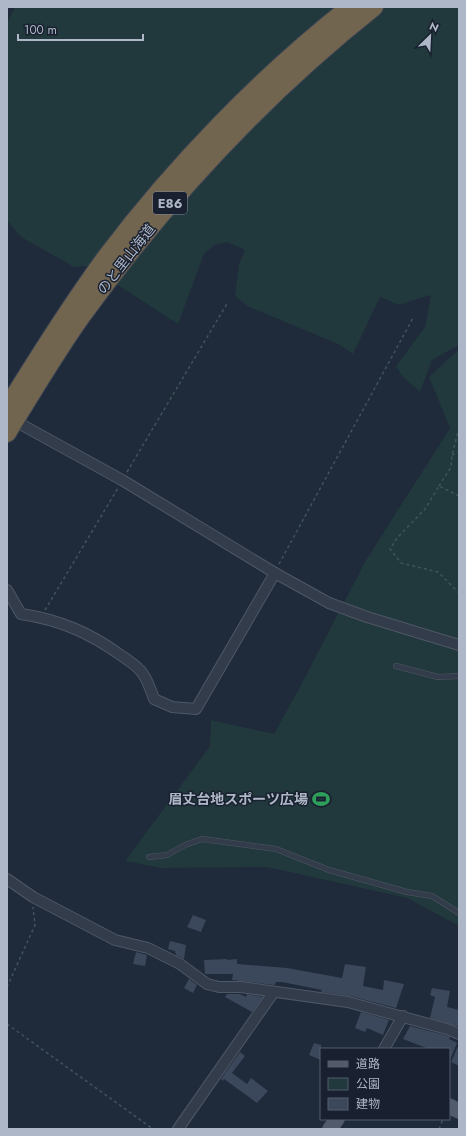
<svg xmlns="http://www.w3.org/2000/svg" width="466" height="1136" font-family="Jost,'Noto Sans JP',sans-serif">
<style>
.green{fill:#21383c}
.building{fill:#3b485b}
.lines{fill:none;stroke-linecap:round;stroke-linejoin:round}
.service-casing{stroke:#4e5766;stroke-width:6}
.minor-casing{stroke:#4e5766;stroke-width:12}
.primary-casing{stroke:#3d4554;stroke-width:16}
.motorway-casing{stroke:#3b4453;stroke-width:20}
.path{stroke:#3f5559;stroke-width:1.5;stroke-dasharray:3 3;stroke-linecap:butt}
.service{stroke:#333c4b;stroke-width:5}
.minor{stroke:#333c4b;stroke-width:10}
.primary{stroke:#515b6b;stroke-width:15}
.motorway{stroke:#72654f;stroke-width:18}
.labels{text-anchor:middle;stroke-width:3;stroke-linejoin:round;paint-order:stroke}
.shield{fill:#192130;stroke:#818a9a;stroke-width:1}
.shield-label{font-size:13px;font-weight:bold;fill:#aeb7c7}
.street-label{font-size:14px;fill:#aeb7c7;stroke:#192130}
.poi-label{font-size:14px;font-weight:bold;fill:#aeb7c7;stroke:#192130;text-anchor:end}
</style>
<rect width="100%" height="100%" fill="#1f2a3b"/>
<g class="green">
<polygon points="15,7 459,7 459,345 432,360 420,392 402,376 396,366 425,327 431,295 399,305 380,297 353,354 338,344 247,306 235,296 239,264 245,250 227,242 215,245 204,254 178,324 88,266 74,267 26,240 19,235 7,220 7,23"/>
<polygon points="459,349 459,926 407,898 267,867 161,868 125,861 210,746 211,720 274,734 301,685 366,560 450,428 429,377"/>
</g>
<g class="building">
<polygon points="193,915 206,920 201,932 187,927"/>
<polygon points="170,941 186,945 184,959 176,955 175,951 168,949"/>
<polygon points="136,952 147,955 145,966 133,964"/>
<polygon points="227,959 227,960 237,959 237,964 287,968 342,978 345,964 366,967 363,986 383,990 384,980 404,984 396,1008 350,996 321,992 322,990 282,982 276,982 275,985 266,984 232,980 233,974 205,974 204,960"/>
<polygon points="189,979 197,985 193,993 184,988"/>
<polygon points="432,988 450,991 447,1007 459,1010 459,1027 430,1018 435,997 430,995"/>
<polygon points="227,994 240,994 246,997 247,994 263,997 252,1012 225,997"/>
<polygon points="361,1012 389,1020 383,1035 367,1028 365,1032 355,1028"/>
<polygon points="410,1026 445,1035 450,1037 449,1039 457,1043 449,1062 449,1049 429,1049 403,1039"/>
<polygon points="314,1043 321,1045 321,1060 309,1055"/>
<polygon points="459,1044 459,1066 451,1062"/>
<polygon points="240,1052 245,1056 232,1073 247,1084 251,1078 268,1091 257,1103 224,1079 223,1081 221,1079"/>
</g>
<g class="lines">
<g class="service-casing">
<g id="service">
<polyline points="396,666 438,677 459,676"/>
<polyline points="149,857 167,855 185,845 202,839 276,849 329,870 407,892 432,896 459,913"/>
</g>
</g>
<g class="minor-casing">
<g id="minor">
<polyline points="24,426 122,480 275,573 329,603 367,617 459,645"/>
<path d="M7,590l14,24c40,6 69,19 101,42 7,5 17,11 21,18 5,7 8,17 11,25l18,8 24,2 79,-136"/>
<polyline points="7,879 33,897 115,940 148,948 180,964 207,984 219,987 241,987 348,1002 447,1029 459,1034"/>
<polyline points="384,1049 403,1016"/>
<polyline points="178,1129 273,993"/>
</g>
</g>
<g class="primary-casing">
<g id="primary">
<polyline points="449,1106 459,1111"/>
<polyline points="330,1129 337,1119"/>
</g>
</g>
<g class="motorway-casing">
<g id="motorway">
<path d="M7,408c32,-52 64,-103 100,-152 68,-90 154,-179 243,-249"/>
<path d="M7,433c24,-39 47,-78 73,-115 84,-116 182,-222 294,-311"/>
</g>
</g>
<g class="path">
<polyline points="452,455 459,452"/>
<polyline points="127,472 228,302"/>
<polyline points="439,486 451,467 452,455 458,432"/>
<polyline points="459,496 439,486 425,509 397,538 390,549 401,563 438,572 459,593"/>
<polyline points="279,564 413,318"/>
<polyline points="45,610 118,488"/>
<polyline points="7,987 35,925 33,907"/>
<polyline points="7,1024 153,1129"/>
<polyline points="439,1129 443,1119"/>
</g>
<use href="#service" class="service"/>
<use href="#minor" class="minor"/>
<use href="#primary" class="primary"/>
<use href="#motorway" class="motorway"/>
</g>
<defs>
<g id="stadium-bare" transform="scale(1.38)"><path d="M0-5a6.5 5 0 1 0 0 10a6.5 5 0 1 0 0-10ZM-3.5-1.8h7v3.6h-7Z" fill="#2e9e5b" stroke="#192130" stroke-width="2.5" paint-order="stroke"/></g>
</defs>
<g fill-rule="evenodd">
<use href="#stadium-bare" x="321" y="799"/>
</g>
<g class="labels">
<rect class="shield" x="153" y="192" width="34" height="22" rx="3"/>
<g class="shield-label">
<text x="170" y="208">E86</text>
</g>
<g class="street-label">
<text transform="translate(126 259) rotate(-52)" y="5">のと里山海道</text>
</g>
<g class="poi-label">
<text x="308" y="804">眉丈台地スポーツ広場</text>
</g>
</g>
<rect width="466" height="1136" fill="none" stroke="#aeb7c7" stroke-width="16"/>
<rect x="320" y="1048" width="130" height="72" fill="#192130" stroke="#555d6c"/>
<rect x="328" y="1061" width="20" height="6" fill="#515b6b" stroke="#555d6c"/>
<text x="356" y="1068" font-size="12" fill="#aeb7c7">道路</text>
<rect x="328" y="1078" width="20" height="12" fill="#21383c" stroke="#555d6c"/>
<text x="356" y="1088" font-size="12" fill="#aeb7c7">公園</text>
<rect x="328" y="1098" width="20" height="12" fill="#3b485b" stroke="#555d6c"/>
<text x="356" y="1108" font-size="12" fill="#aeb7c7">建物</text>
<g transform="translate(430 36) rotate(24)" stroke="#192130" stroke-width="3" paint-order="stroke">
<path d="M0-3L7 15L0 10L-7 15Z" fill="#aeb7c7"/>
<text y="-6" font-size="11" font-weight="bold" text-anchor="middle" fill="#aeb7c7">N</text>
</g>
<path d="M18 34v6h125v-6" fill="none" stroke="#aeb7c7" stroke-width="2"/>
<text x="24" y="34" font-size="12" fill="#aeb7c7" stroke="#192130" stroke-width="3" paint-order="stroke">100 m</text>
</svg>
